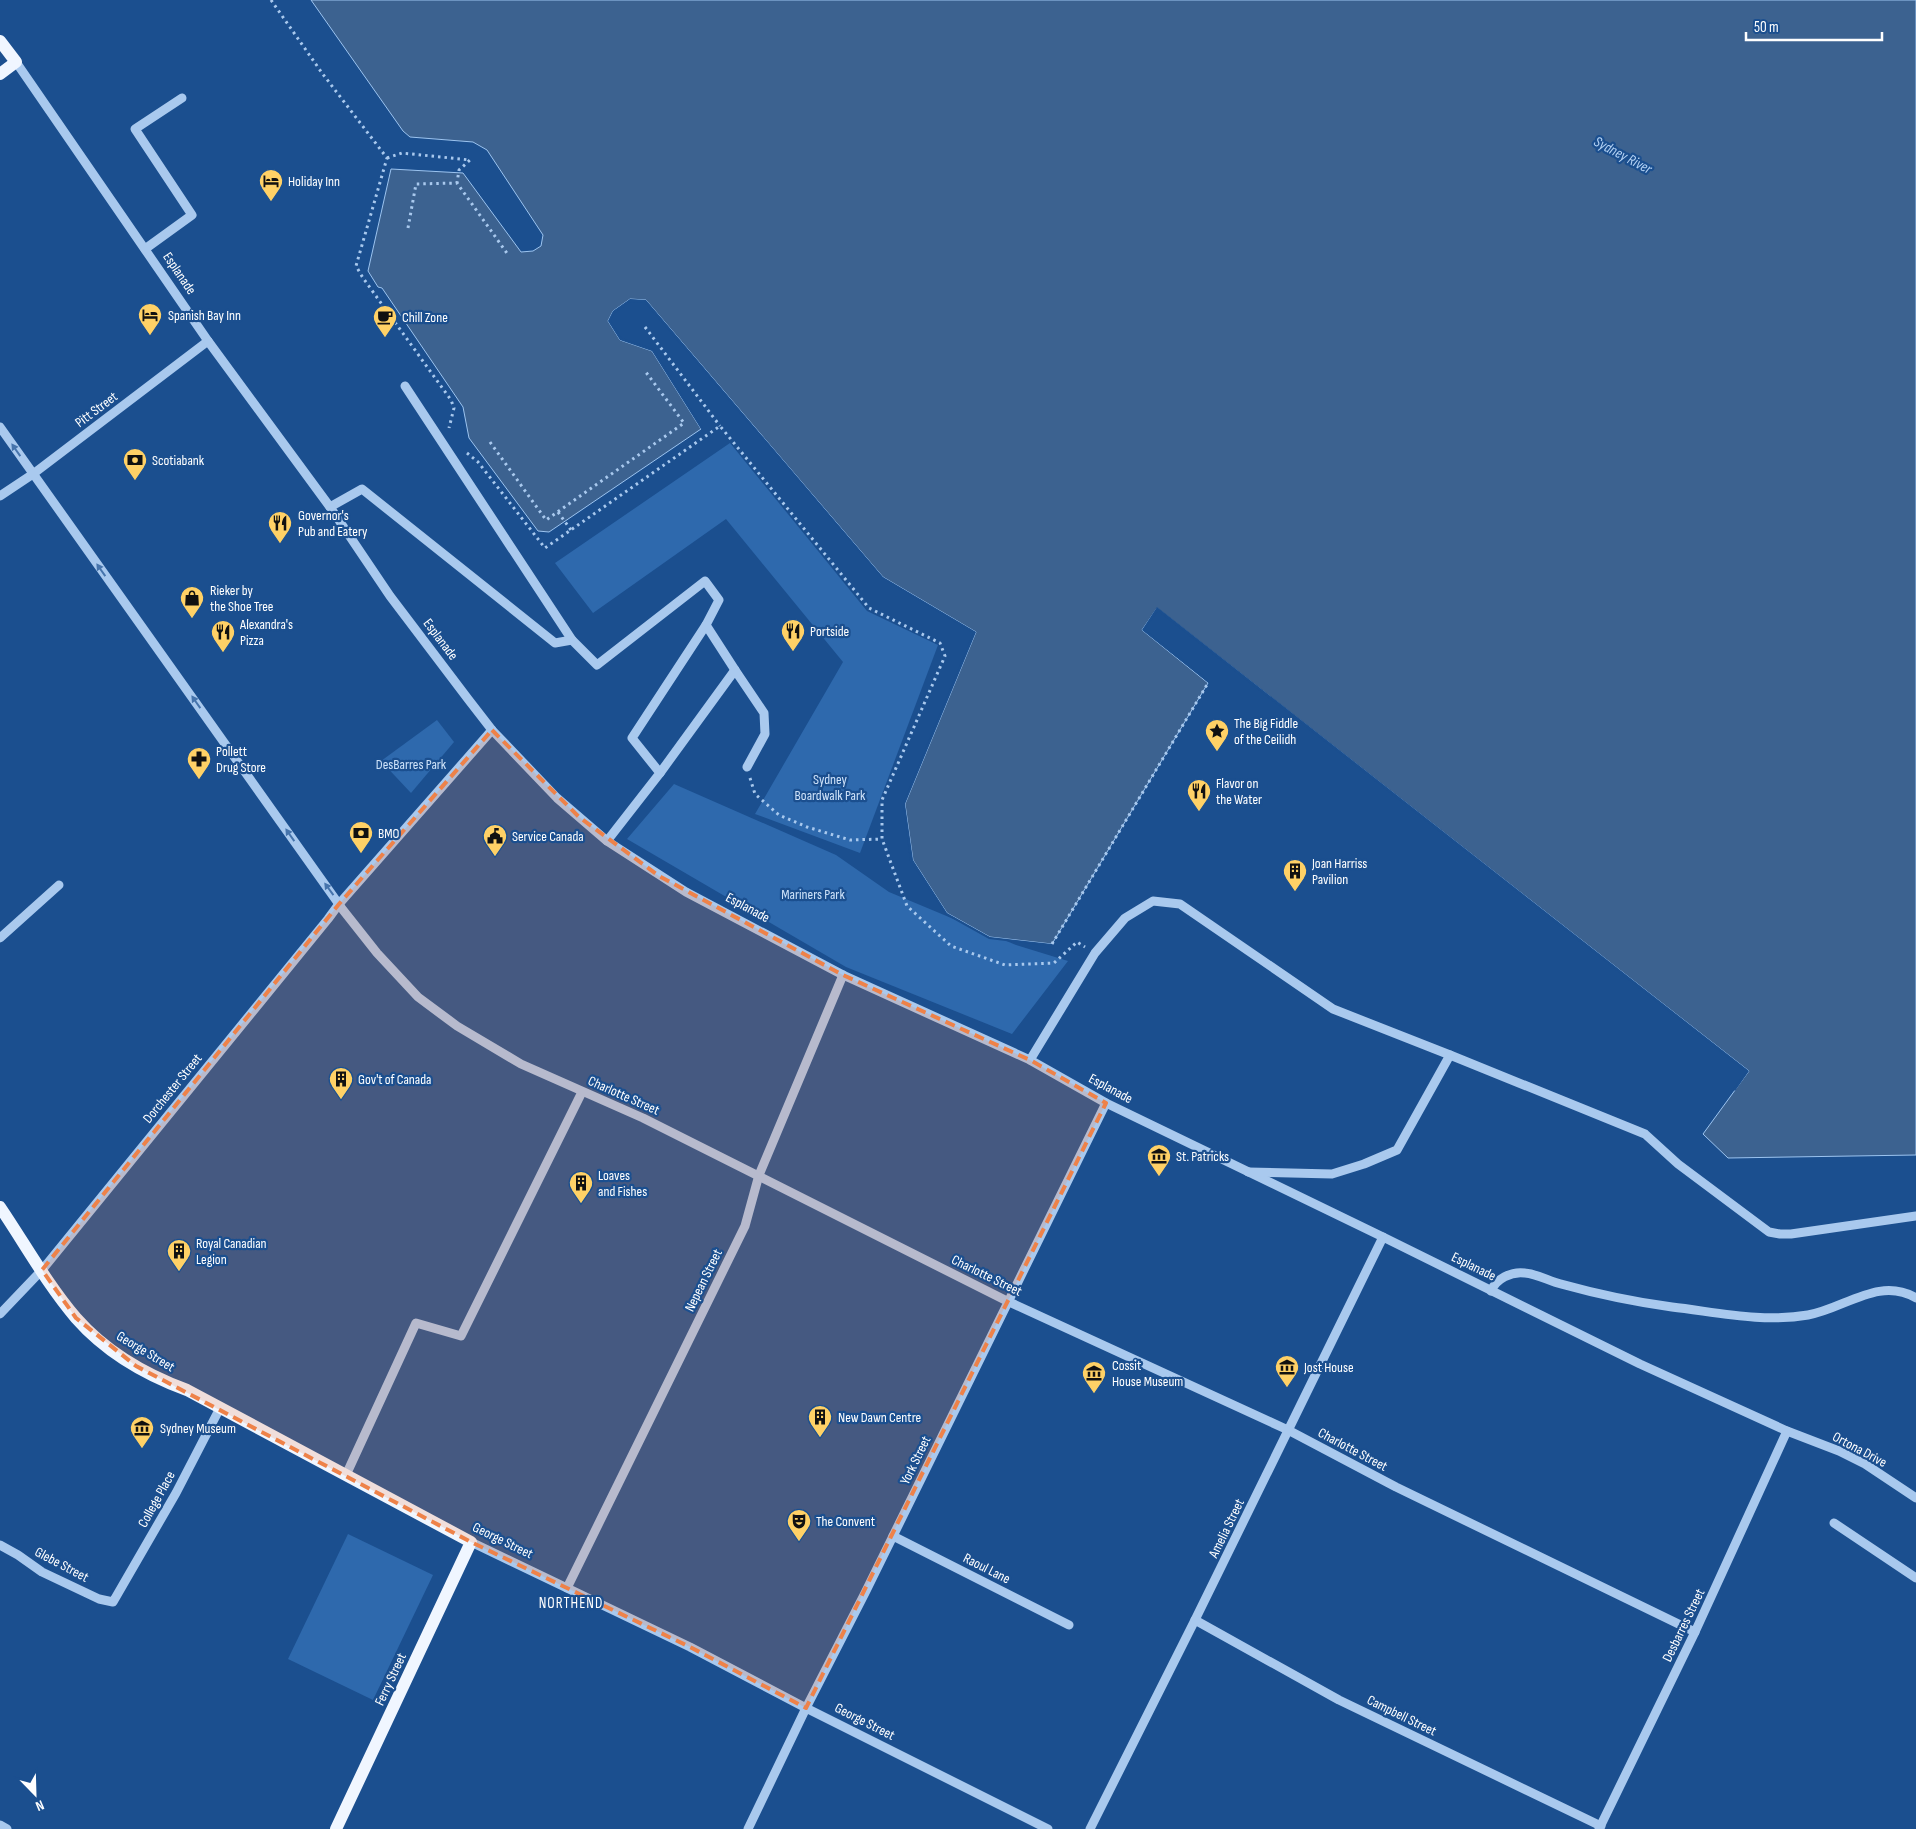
<svg xmlns="http://www.w3.org/2000/svg" width="1916" height="1829" font-family="'Sofia Sans Condensed',sans-serif">
<style>
.green{fill:#2e69ad}
.water{fill:#3c6290;stroke:#9cc4f0}
.pier{fill:#1b4f8f}
.lines{fill:none;stroke-linecap:round;stroke-linejoin:round}
.path{stroke:#a9c9ee;stroke-width:3;stroke-dasharray:2.5 4;stroke-linecap:butt}
.minor{stroke:#a9c9ee;stroke-width:9}
.major{stroke:#f0f6ff;stroke-width:12}
.oneway{fill:#4674ac}
.marked{fill:#ee8249;fill-opacity:0.2;stroke:#ee8249;stroke-width:4;stroke-dasharray:10 6;stroke-linejoin:round}
.labels{text-anchor:middle;stroke-width:4.5;stroke-linejoin:round;paint-order:stroke}
.poi-label{font-size:14px;fill:#fff;stroke:#1b4f8f;text-anchor:start}
.street-label{font-size:14px;fill:#fff;stroke:#1b4f8f}
.park-label{font-size:14px;fill:#cfe3fa;stroke:#1b4f8f}
.water-label{font-size:15px;font-style:italic;fill:#b5d3f5;stroke:#1b4f8f}
.neighbourhood-label{font-size:15px;letter-spacing:1px;fill:#fff;stroke:#1b4f8f}
</style>
<rect width="100%" height="100%" fill="#1b4f8f"/>
<g class="green">
<polygon points="730,443 867,611 938,645 860,853 755,814 843,662 726,519 593,613 555,563"/>
<polygon points="437,720 454,742 411,793 381,761"/>
<polygon points="674,784 836,855 889,892 1016,945 1068,961 1012,1034 846,967 627,839"/>
<polygon points="348,1534 433,1575 373,1700 288,1659"/>
</g>
<polygon class="water" points="311,0 1916,0 1916,1155 1728,1158 1703,1134 1749,1071 1157,608 1142,630 1208,683 1052,944 990,937 947,913 913,860 905,804 976,632 883,577 646,300 630,299 613,311 608,321 620,340 652,351 701,429 549,532 538,531 469,438 463,407 382,288 378,287 368,271 391,169 463,173 521,252 533,251 541,246 543,235 487,150 473,142 410,137 403,131"/>
<g class="pier">
<polygon points="630,299 646,300 883,577 976,632 905,804 913,860 947,913 990,937 1052,944 1054,947 989,939 946,915 910,861 903,803 973,633 882,578 645,303 630,302 615,313 611,321 622,338 654,349 703,428 701,429 652,351 620,340 608,321 613,311"/>
<polygon points="1157,607 1749,1071 1735,1091 1733,1089 1746,1072 1158,611 1145,629 1210,681 1210,684 1142,630"/>
</g>
<g class="lines">
<g class="path">
<polyline points="271,0 322,73 387,158 356,266 363,278 451,400 454,408 449,428"/>
<polyline points="387,158 402,153 470,160 459,170 457,183"/>
<polyline points="408,228 416,184 457,183 509,256"/>
<polyline points="645,327 720,426"/>
<polyline points="490,442 546,520 684,423 645,371"/>
<polyline points="467,453 478,462 545,548 720,426 869,608 940,643 945,656 882,800 882,839 907,906 951,946 1005,965 1054,963 1077,942 1085,947"/>
<polyline points="558,512 571,530"/>
<polyline points="750,778 755,794 779,815 807,827 850,840 882,839"/>
<polyline points="1052,944 1208,683"/>
</g>
<g class="minor">
<polyline points="16,62 208,341 330,507 390,596 468,699 492,730 557,798 607,841 686,892 843,975 1030,1060 1106,1103 1383,1237 1640,1364 1787,1431 1839,1451 1865,1464 1916,1498"/>
<polyline points="145,249 192,215 135,129 182,98"/>
<polyline points="405,386 572,640 597,665 705,581 719,600 706,625 735,670"/>
<polyline points="0,427 343,910 377,953 418,997 457,1026 521,1064 643,1118 1007,1301 1288,1430 1396,1487 1695,1632"/>
<polyline points="0,496 33,474 208,341"/>
<polyline points="330,507 362,489 555,643 572,640"/>
<polyline points="660,773 735,670 764,713 765,734 747,767"/>
<polyline points="607,841 660,773 632,738 706,625"/>
<polyline points="0,938 59,885"/>
<polyline points="1450,1055 1645,1134 1678,1164 1769,1232 1780,1234 1791,1234 1916,1216"/>
<polyline points="1030,1060 1095,953 1125,918 1153,901 1180,904 1333,1009 1450,1055 1397,1150 1364,1164 1332,1174 1248,1172"/>
<path d="M1491,1291c5,-12 20,-20 34,-18 12,1 24,8 36,11 36,10 74,18 111,23 44,5 91,16 136,8 36,-6 71,-39 108,-17"/>
<polyline points="0,1314 42,1270 328,919 339,904 492,730"/>
<polyline points="346,1475 416,1323 461,1336 582,1092"/>
<polyline points="1834,1523 1916,1578"/>
<polyline points="893,1536 1069,1625"/>
<polyline points="471,1542 690,1647 806,1708 1048,1829"/>
<polyline points="0,1545 18,1555 42,1572 99,1599 113,1602 176,1493 220,1408"/>
<polyline points="567,1588 745,1226 759,1175 843,975"/>
<polyline points="1195,1620 1339,1700 1601,1826"/>
<polyline points="0,1825 7,1829"/>
<polyline points="748,1829 806,1708 865,1593 1106,1103"/>
<polyline points="1090,1829 1195,1620 1383,1237"/>
<polyline points="1599,1829 1695,1632 1787,1431"/>
</g>
<g class="major">
<polyline points="0,41 16,62 0,74"/>
<path d="M0,1207c25,37 47,77 76,111 29,33 70,57 111,72l284,152 -135,287"/>
</g>
</g>
<defs><path id="oneway-solid" d="M-6-.8H1V-3.2L6.5 0L1 3.2V.8H-6Z" transform="scale(1.25)"/></defs>
<g class="oneway">
<use href="#oneway-solid" transform="translate(16 450) rotate(-125)"/>
<use href="#oneway-solid" transform="translate(101 570) rotate(-125)"/>
<use href="#oneway-solid" transform="translate(196 702) rotate(-125)"/>
<use href="#oneway-solid" transform="translate(290 835) rotate(-125)"/>
<use href="#oneway-solid" transform="translate(329 889) rotate(-126)"/>
</g>
<path class="marked" d="M492,730l87,87 80,59 184,99 187,85 76,43 -300,605 -116,-61 -219,-105 -335,-176 -60,-48 -34,-48 297,-366z"/>
<defs>
<g id="hotel-pin" transform="scale(1.25)"><path d="M0 17L-7.5 6A9.5 9.5 0 1 1 7.5 6Z" fill="#ffd166" stroke="#1b4f8f"/><path d="M-6-4.5h1.5V1H6V5H4.5V3h-9V5H-6ZM-4 0a1.8 1.8 0 1 1 3.6 0ZM.5 0V-2.5h3Q6-2.5 6 0Z" fill="#111"/></g>
<g id="cafe-pin" transform="scale(1.25)"><path d="M0 17L-7.5 6A9.5 9.5 0 1 1 7.5 6Z" fill="#ffd166" stroke="#1b4f8f"/><path d="M-5.5-4.5H6V0H3Q3 3.5 0 3.5H-2.5Q-5.5 3.5-5.5 0ZM3-3.2v2h1.7v-2ZM-6 4.5H4V6H-6Z" fill="#111"/></g>
<g id="bank-pin" transform="scale(1.25)"><path d="M0 17L-7.5 6A9.5 9.5 0 1 1 7.5 6Z" fill="#ffd166" stroke="#1b4f8f"/><path d="M-6-4H6V4H-6ZM0-2.3a2.3 2.3 0 1 0 0 4.6a2.3 2.3 0 1 0 0-4.6Z" fill="#111"/></g>
<g id="restaurant-pin" transform="scale(1.25)"><path d="M0 17L-7.5 6A9.5 9.5 0 1 1 7.5 6Z" fill="#ffd166" stroke="#1b4f8f"/><path d="M-5-6h1v4h1v-4h1v4h1v-4h1v5L-1.5 .5V6h-2V.5L-5-1ZM5-6V6H3V1.5H1.5Q1.5-4 5-6Z" fill="#111"/></g>
<g id="shop-pin" transform="scale(1.25)"><path d="M0 17L-7.5 6A9.5 9.5 0 1 1 7.5 6Z" fill="#ffd166" stroke="#1b4f8f"/><path d="M-5-2.5h2.3a2.7 3.5 0 0 1 5.4 0H5L5.5 6h-11ZM-1.5-2.5h3a1.5 2.3 0 0 0-3 0Z" fill="#111"/></g>
<g id="sight-pin" transform="scale(1.25)"><path d="M0 17L-7.5 6A9.5 9.5 0 1 1 7.5 6Z" fill="#ffd166" stroke="#1b4f8f"/><path d="M0-6L1.8-2.2L6-1.7L2.9 1.2L3.7 5.4L0 3.3L-3.7 5.4L-2.9 1.2L-6-1.7L-1.8-2.2Z" fill="#111"/></g>
<g id="pharmacy-pin" transform="scale(1.25)"><path d="M0 17L-7.5 6A9.5 9.5 0 1 1 7.5 6Z" fill="#ffd166" stroke="#1b4f8f"/><path d="M-2-6h4v4h4v4h-4v4h-4v-4h-4v-4h4Z" fill="#111"/></g>
<g id="civic-pin" transform="scale(1.25)"><path d="M0 17L-7.5 6A9.5 9.5 0 1 1 7.5 6Z" fill="#ffd166" stroke="#1b4f8f"/><path d="M-.6-6.5H3V-4.5H.6V-3L4-1V1h2V6H-6V1h2V-1L-.6-3ZM-1.2 2.5V6h2.4V2.5Z" fill="#111"/></g>
<g id="building-pin" transform="scale(1.25)"><path d="M0 17L-7.5 6A9.5 9.5 0 1 1 7.5 6Z" fill="#ffd166" stroke="#1b4f8f"/><path d="M-4-6H4V6H1V3H-1V6H-4ZM-2.5-4.3h1.7v1.8h-1.7ZM.8-4.3h1.7v1.8H.8ZM-2.5-1h1.7V.8h-1.7ZM.8-1h1.7V.8H.8Z" fill="#111"/></g>
<g id="museum-pin" transform="scale(1.25)"><path d="M0 17L-7.5 6A9.5 9.5 0 1 1 7.5 6Z" fill="#ffd166" stroke="#1b4f8f"/><path d="M0-6L6-3V-2H-6V-3ZM-5-1h2V3h-2ZM-1-1h2V3h-2ZM3-1h2V3H3ZM-6 4H6V6H-6Z" fill="#111"/></g>
<g id="theatre-pin" transform="scale(1.25)"><path d="M0 17L-7.5 6A9.5 9.5 0 1 1 7.5 6Z" fill="#ffd166" stroke="#1b4f8f"/><path d="M-5-5.5Q0-4 5-5.5V0Q5 5 0 6Q-5 5-5 0ZM-3.3-2.5H-1v1.5H-3.3ZM1-2.5H3.3v1.5H1ZM-2.8 1Q0 5.5 2.8 1Z" fill="#111"/></g>
</defs>
<g fill-rule="evenodd">
<use href="#hotel-pin" x="271" y="181"/>
<use href="#hotel-pin" x="150" y="315"/>
<use href="#cafe-pin" x="385" y="317"/>
<use href="#bank-pin" x="135" y="460"/>
<use href="#restaurant-pin" x="280" y="523"/>
<use href="#shop-pin" x="192" y="598"/>
<use href="#restaurant-pin" x="793" y="631"/>
<use href="#restaurant-pin" x="223" y="632"/>
<use href="#sight-pin" x="1217" y="731"/>
<use href="#pharmacy-pin" x="199" y="759"/>
<use href="#restaurant-pin" x="1199" y="791"/>
<use href="#bank-pin" x="361" y="833"/>
<use href="#civic-pin" x="495" y="836"/>
<use href="#building-pin" x="1295" y="871"/>
<use href="#building-pin" x="341" y="1079"/>
<use href="#museum-pin" x="1159" y="1156"/>
<use href="#building-pin" x="581" y="1183"/>
<use href="#building-pin" x="179" y="1251"/>
<use href="#museum-pin" x="1287" y="1367"/>
<use href="#museum-pin" x="1094" y="1373"/>
<use href="#building-pin" x="820" y="1417"/>
<use href="#museum-pin" x="142" y="1428"/>
<use href="#theatre-pin" x="799" y="1521"/>
</g>
<g class="labels">
<g class="poi-label">
<text x="288" y="186">Holiday Inn</text>
<text x="168" y="320">Spanish Bay Inn</text>
<text x="402" y="322">Chill Zone</text>
<text x="152" y="465">Scotiabank</text>
<text x="298" y="520">Governor's<tspan x="298" dy="16">Pub and Eatery</tspan></text>
<text x="210" y="595">Rieker by<tspan x="210" dy="16">the Shoe Tree</tspan></text>
<text x="240" y="629">Alexandra's<tspan x="240" dy="16">Pizza</tspan></text>
<text x="810" y="636">Portside</text>
<text x="1234" y="728">The Big Fiddle<tspan x="1234" dy="16">of the Ceilidh</tspan></text>
<text x="216" y="756">Pollett<tspan x="216" dy="16">Drug Store</tspan></text>
<text x="1216" y="788">Flavor on<tspan x="1216" dy="16">the Water</tspan></text>
<text x="378" y="838">BMO</text>
<text x="512" y="841">Service Canada</text>
<text x="1312" y="868">Joan Harriss<tspan x="1312" dy="16">Pavilion</tspan></text>
<text x="358" y="1084">Gov't of Canada</text>
<text x="1176" y="1161">St. Patricks</text>
<text x="598" y="1180">Loaves<tspan x="598" dy="16">and Fishes</tspan></text>
<text x="196" y="1248">Royal Canadian<tspan x="196" dy="16">Legion</tspan></text>
<text x="1112" y="1370">Cossit<tspan x="1112" dy="16">House Museum</tspan></text>
<text x="1304" y="1372">Jost House</text>
<text x="838" y="1422">New Dawn Centre</text>
<text x="160" y="1433">Sydney Museum</text>
<text x="816" y="1526">The Convent</text>
</g>
<g class="street-label">
<text transform="translate(180 273) rotate(56)" y="5">Esplanade</text>
<text transform="translate(96 409) rotate(-37)" y="5">Pitt Street</text>
<text transform="translate(441 639) rotate(53)" y="5">Esplanade</text>
<text transform="translate(748 907) rotate(28)" y="5">Esplanade</text>
<text transform="translate(172 1088) rotate(-51)" y="5">Dorchester Street</text>
<text transform="translate(1111 1088) rotate(28)" y="5">Esplanade</text>
<text transform="translate(624 1095) rotate(24)" y="5">Charlotte Street</text>
<text transform="translate(1474 1266) rotate(26)" y="5">Esplanade</text>
<text transform="translate(987 1275) rotate(26)" y="5">Charlotte Street</text>
<text transform="translate(703 1280) rotate(-64)" y="5">Nepean Street</text>
<text transform="translate(146 1351) rotate(31)" y="5">George Street</text>
<text transform="translate(1353 1449) rotate(28)" y="5">Charlotte Street</text>
<text transform="translate(1860 1449) rotate(28)" y="5">Ortona Drive</text>
<text transform="translate(915 1460) rotate(-64)" y="5">York Street</text>
<text transform="translate(156 1499) rotate(-61)" y="5">College Place</text>
<text transform="translate(1226 1528) rotate(-64)" y="5">Amelia Street</text>
<text transform="translate(503 1540) rotate(26)" y="5">George Street</text>
<text transform="translate(62 1564) rotate(28)" y="5">Glebe Street</text>
<text transform="translate(987 1568) rotate(27)" y="5">Raoul Lane</text>
<text transform="translate(1683 1625) rotate(-64)" y="5">Desbarres Street</text>
<text transform="translate(390 1679) rotate(-65)" y="5">Ferry Street</text>
<text transform="translate(1402 1715) rotate(26)" y="5">Campbell Street</text>
<text transform="translate(865 1721) rotate(27)" y="5">George Street</text>
</g>
<g class="park-label">
<text x="411" y="769">DesBarres Park</text>
<text x="830" y="784">Sydney<tspan x="830" dy="16">Boardwalk Park</tspan></text>
<text x="813" y="899">Mariners Park</text>
</g>
<g class="water-label">
<text transform="translate(1623 155) rotate(28)" y="5">Sydney River</text>
</g>
<g class="neighbourhood-label">
<text x="571" y="1608">NORTHEND</text>
</g>
</g>
<g transform="translate(35 1794) rotate(157)" stroke="#1b4f8f" stroke-width="4" paint-order="stroke">
<path d="M0-4L9 19L0 12L-9 19Z" fill="#ffffff"/>
<text y="-8" font-size="14" font-weight="bold" text-anchor="middle" fill="#ffffff">N</text>
</g>
<path d="M1746 32v8h136v-8" fill="none" stroke="#ffffff" stroke-width="2.5"/>
<text x="1754" y="32" font-size="15" fill="#ffffff" stroke="#1b4f8f" stroke-width="4" paint-order="stroke">50 m</text>
</svg>
